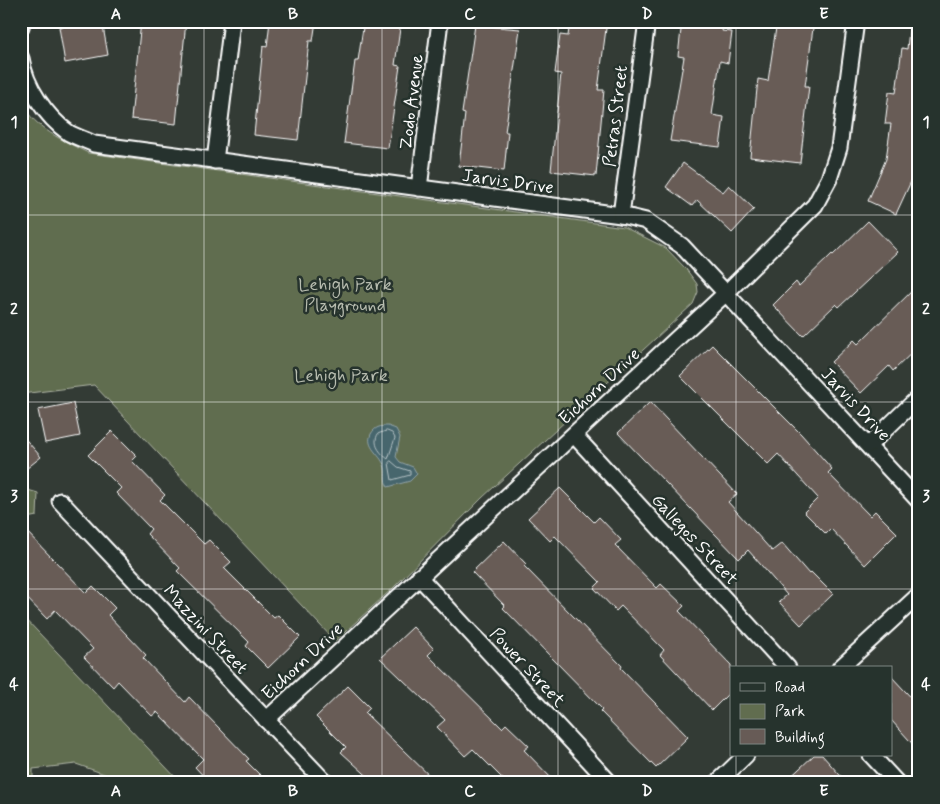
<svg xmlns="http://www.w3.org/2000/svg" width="940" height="804" font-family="Mynerve,sans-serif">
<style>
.green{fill:#616d4f;stroke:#b0b6a7}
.water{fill:#47666d;stroke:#91a3a7}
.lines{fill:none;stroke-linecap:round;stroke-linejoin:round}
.shore{stroke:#b5c2c5;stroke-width:1}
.building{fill:#675b56;stroke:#fff}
.street-casing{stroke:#fff;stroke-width:19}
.street{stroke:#26332d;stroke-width:15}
.grid{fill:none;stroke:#fff;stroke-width:1;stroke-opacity:0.55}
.labels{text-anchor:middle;stroke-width:5;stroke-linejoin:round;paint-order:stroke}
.street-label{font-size:18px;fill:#fff;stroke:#26332d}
.park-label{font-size:18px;fill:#b8bdb0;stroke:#26332d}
.neatline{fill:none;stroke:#fff;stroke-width:2}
.grid-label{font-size:16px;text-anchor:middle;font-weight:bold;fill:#fff}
</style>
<rect width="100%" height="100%" fill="#333b35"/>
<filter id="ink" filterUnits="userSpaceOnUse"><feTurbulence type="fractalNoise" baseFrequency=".02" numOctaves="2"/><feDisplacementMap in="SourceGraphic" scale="10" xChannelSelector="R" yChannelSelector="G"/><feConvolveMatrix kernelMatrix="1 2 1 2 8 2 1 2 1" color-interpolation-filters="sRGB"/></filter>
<g filter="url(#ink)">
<g class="green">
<path d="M21,103c16,27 40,36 67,50l536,74 42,21 20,21 11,15 1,8 -5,12 -211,194 -89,90 -58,53 -241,-256 -73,9z"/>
<polygon points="21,488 38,493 37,516 21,519"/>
<polygon points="21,614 181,783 130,783 76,764 33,769 33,783 21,783"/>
</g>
<path class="water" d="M388,426l8,3 4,8 -4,20 4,5 13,5 4,7 -7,7 -22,6c-5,-7 -1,-14 -4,-22 -4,-11 -19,-18 -13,-31 4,-7 9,-8 17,-8z"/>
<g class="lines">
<g class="shore">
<path d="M387,431l5,2 3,5 -7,21c-8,-6 -16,-15 -10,-25z"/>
<polygon points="391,461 398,467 410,471 410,475 392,480 389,463"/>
</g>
</g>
<g class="building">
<polygon points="92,21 102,21 108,55 65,63 59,27"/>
<polygon points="141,21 186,21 176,124 131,119"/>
<polygon points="270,21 316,21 313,41 309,41 298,140 254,135 263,46 267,47"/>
<polygon points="364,21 401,21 395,65 400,66 388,148 344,143 355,61 358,61"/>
<polygon points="570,21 607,21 598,90 604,90 596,176 551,171 561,74 555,73 560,35 568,36"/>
<polygon points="682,21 724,21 722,31 732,32 728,63 720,61 712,115 724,117 720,147 670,141 684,57 678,56"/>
<polygon points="777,21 814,21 805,86 809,86 800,163 750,157 758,79 768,81"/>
<polygon points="910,21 919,22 919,164 896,214 868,201 886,159 891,124 885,124 889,92 896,93 902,48 907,49"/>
<polygon points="475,25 520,29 505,132 508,132 504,171 459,166 465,114 462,113"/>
<polygon points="683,163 723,192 729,185 754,209 732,233 697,200 692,206 666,187"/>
<polygon points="868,221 898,252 839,307 836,304 803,336 773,305 796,282 799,286 832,254 833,255"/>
<polygon points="919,284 919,346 893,371 889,366 861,393 831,362 854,340 858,344"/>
<polygon points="712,345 801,434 832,469 828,473 870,516 875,511 897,533 865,565 831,529 826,534 804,512 818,498 778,454 768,464 680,376"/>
<polygon points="650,402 737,494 728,502 772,551 782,543 809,574 811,572 833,594 801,625 779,602 787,595 748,550 739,559 618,433"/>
<polygon points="73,403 80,436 45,443 38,410"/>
<polygon points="112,431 137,456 132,461 165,495 160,500 204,544 209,540 231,562 224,568 274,618 278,615 300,637 268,668 246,646 249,642 177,571 180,568 147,534 151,529 116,493 121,488 88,455"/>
<polygon points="21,434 41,457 21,473"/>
<polygon points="560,488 594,522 599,517 621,540 615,545 657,588 661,584 684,606 679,611 731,665 731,691 712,710 660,655 664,650 621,606 616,611 594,588 600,582 555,536 550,541 528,518"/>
<polygon points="21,526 86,593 93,586 115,608 108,615 146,655 143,658 185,702 189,697 249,759 246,761 268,783 210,783 195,767 203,759 157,712 152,716 118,681 113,687 84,657 93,649 55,610 47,619 21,592"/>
<polygon points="504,541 526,564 524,566 622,666 621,668 688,737 656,768 600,711 602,709 503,608 505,606 472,572"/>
<polygon points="413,627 434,649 428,655 502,728 506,724 529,746 524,750 556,783 507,783 473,749 465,756 437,727 445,720 380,658"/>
<polygon points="891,676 919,706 919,751 891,720"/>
<polygon points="348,686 370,708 365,713 437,783 375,783 341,752 346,747 316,717"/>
<polygon points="814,755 822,755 847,783 784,783"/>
</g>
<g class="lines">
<g class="street-casing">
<g id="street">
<polyline points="21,27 22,21"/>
<path d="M21,58c4,28 25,59 48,75 7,4 17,7 25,11l527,71 25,6 36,25 237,255"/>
<polyline points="215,161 232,21"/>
<polyline points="419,188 440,21"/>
<polyline points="621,215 647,21"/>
<polyline points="574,435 788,668"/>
<polyline points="869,445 919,397"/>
<polyline points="60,501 326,783"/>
<polyline points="419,577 610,783"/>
<polyline points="840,668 919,595"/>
<polyline points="266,720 726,293 815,205 829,179 839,148 856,21"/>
<polyline points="871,755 897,783"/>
<polyline points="717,783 746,755"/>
</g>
</g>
<use href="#street" class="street"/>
</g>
</g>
<path class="grid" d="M204,21v762M382,21v762M558,21v762M736,21v647M21,215h898M21,402h898M21,589h898M736,755v28"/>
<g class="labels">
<g class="street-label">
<text transform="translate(411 102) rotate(-83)" y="6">Zodo Avenue</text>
<text transform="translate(615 116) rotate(-83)" y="6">Petras Street</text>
<text transform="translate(508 181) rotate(8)" y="6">Jarvis Drive</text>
<text transform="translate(599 386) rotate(-43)" y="6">Eichorn Drive</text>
<text transform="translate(856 404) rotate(47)" y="6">Jarvis Drive</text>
<text transform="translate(695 539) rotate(47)" y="6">Gallegos Street</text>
<text transform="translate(206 629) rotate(47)" y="6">Mazzini Street</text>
<text transform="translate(302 661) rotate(-43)" y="6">Eichorn Drive</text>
<text transform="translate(528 667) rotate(47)" y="6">Power Street</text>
</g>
<g class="park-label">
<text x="345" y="290">Lehigh Park<tspan x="345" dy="21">Playground</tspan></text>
<text x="341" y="381">Lehigh Park</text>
</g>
</g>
<rect width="940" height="804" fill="none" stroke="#26332d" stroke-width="55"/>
<rect x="730" y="666" width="162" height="90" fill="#26332d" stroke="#7d8581"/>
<rect x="740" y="683" width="25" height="8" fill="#26332d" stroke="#7d8581"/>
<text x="775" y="692" font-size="15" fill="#ffffff">Road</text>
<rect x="740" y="704" width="25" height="15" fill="#616d4f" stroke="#7d8581"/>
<text x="775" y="716" font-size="15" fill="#ffffff">Park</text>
<rect x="740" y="729" width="25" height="15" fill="#675b56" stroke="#7d8581"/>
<text x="775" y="742" font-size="15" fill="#ffffff">Building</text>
<rect x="28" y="28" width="884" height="748" class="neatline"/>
<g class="grid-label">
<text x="116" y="19">A</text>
<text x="293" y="19">B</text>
<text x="470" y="19">C</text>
<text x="647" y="19">D</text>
<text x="824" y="19">E</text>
<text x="14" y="127">1</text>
<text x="926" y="127">1</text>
<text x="14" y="314">2</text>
<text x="926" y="314">2</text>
<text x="14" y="501">3</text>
<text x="926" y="501">3</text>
<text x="14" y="689">4</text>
<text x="926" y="689">4</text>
<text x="116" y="796">A</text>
<text x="293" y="796">B</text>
<text x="470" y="796">C</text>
<text x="647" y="796">D</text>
<text x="824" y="796">E</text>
</g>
</svg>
